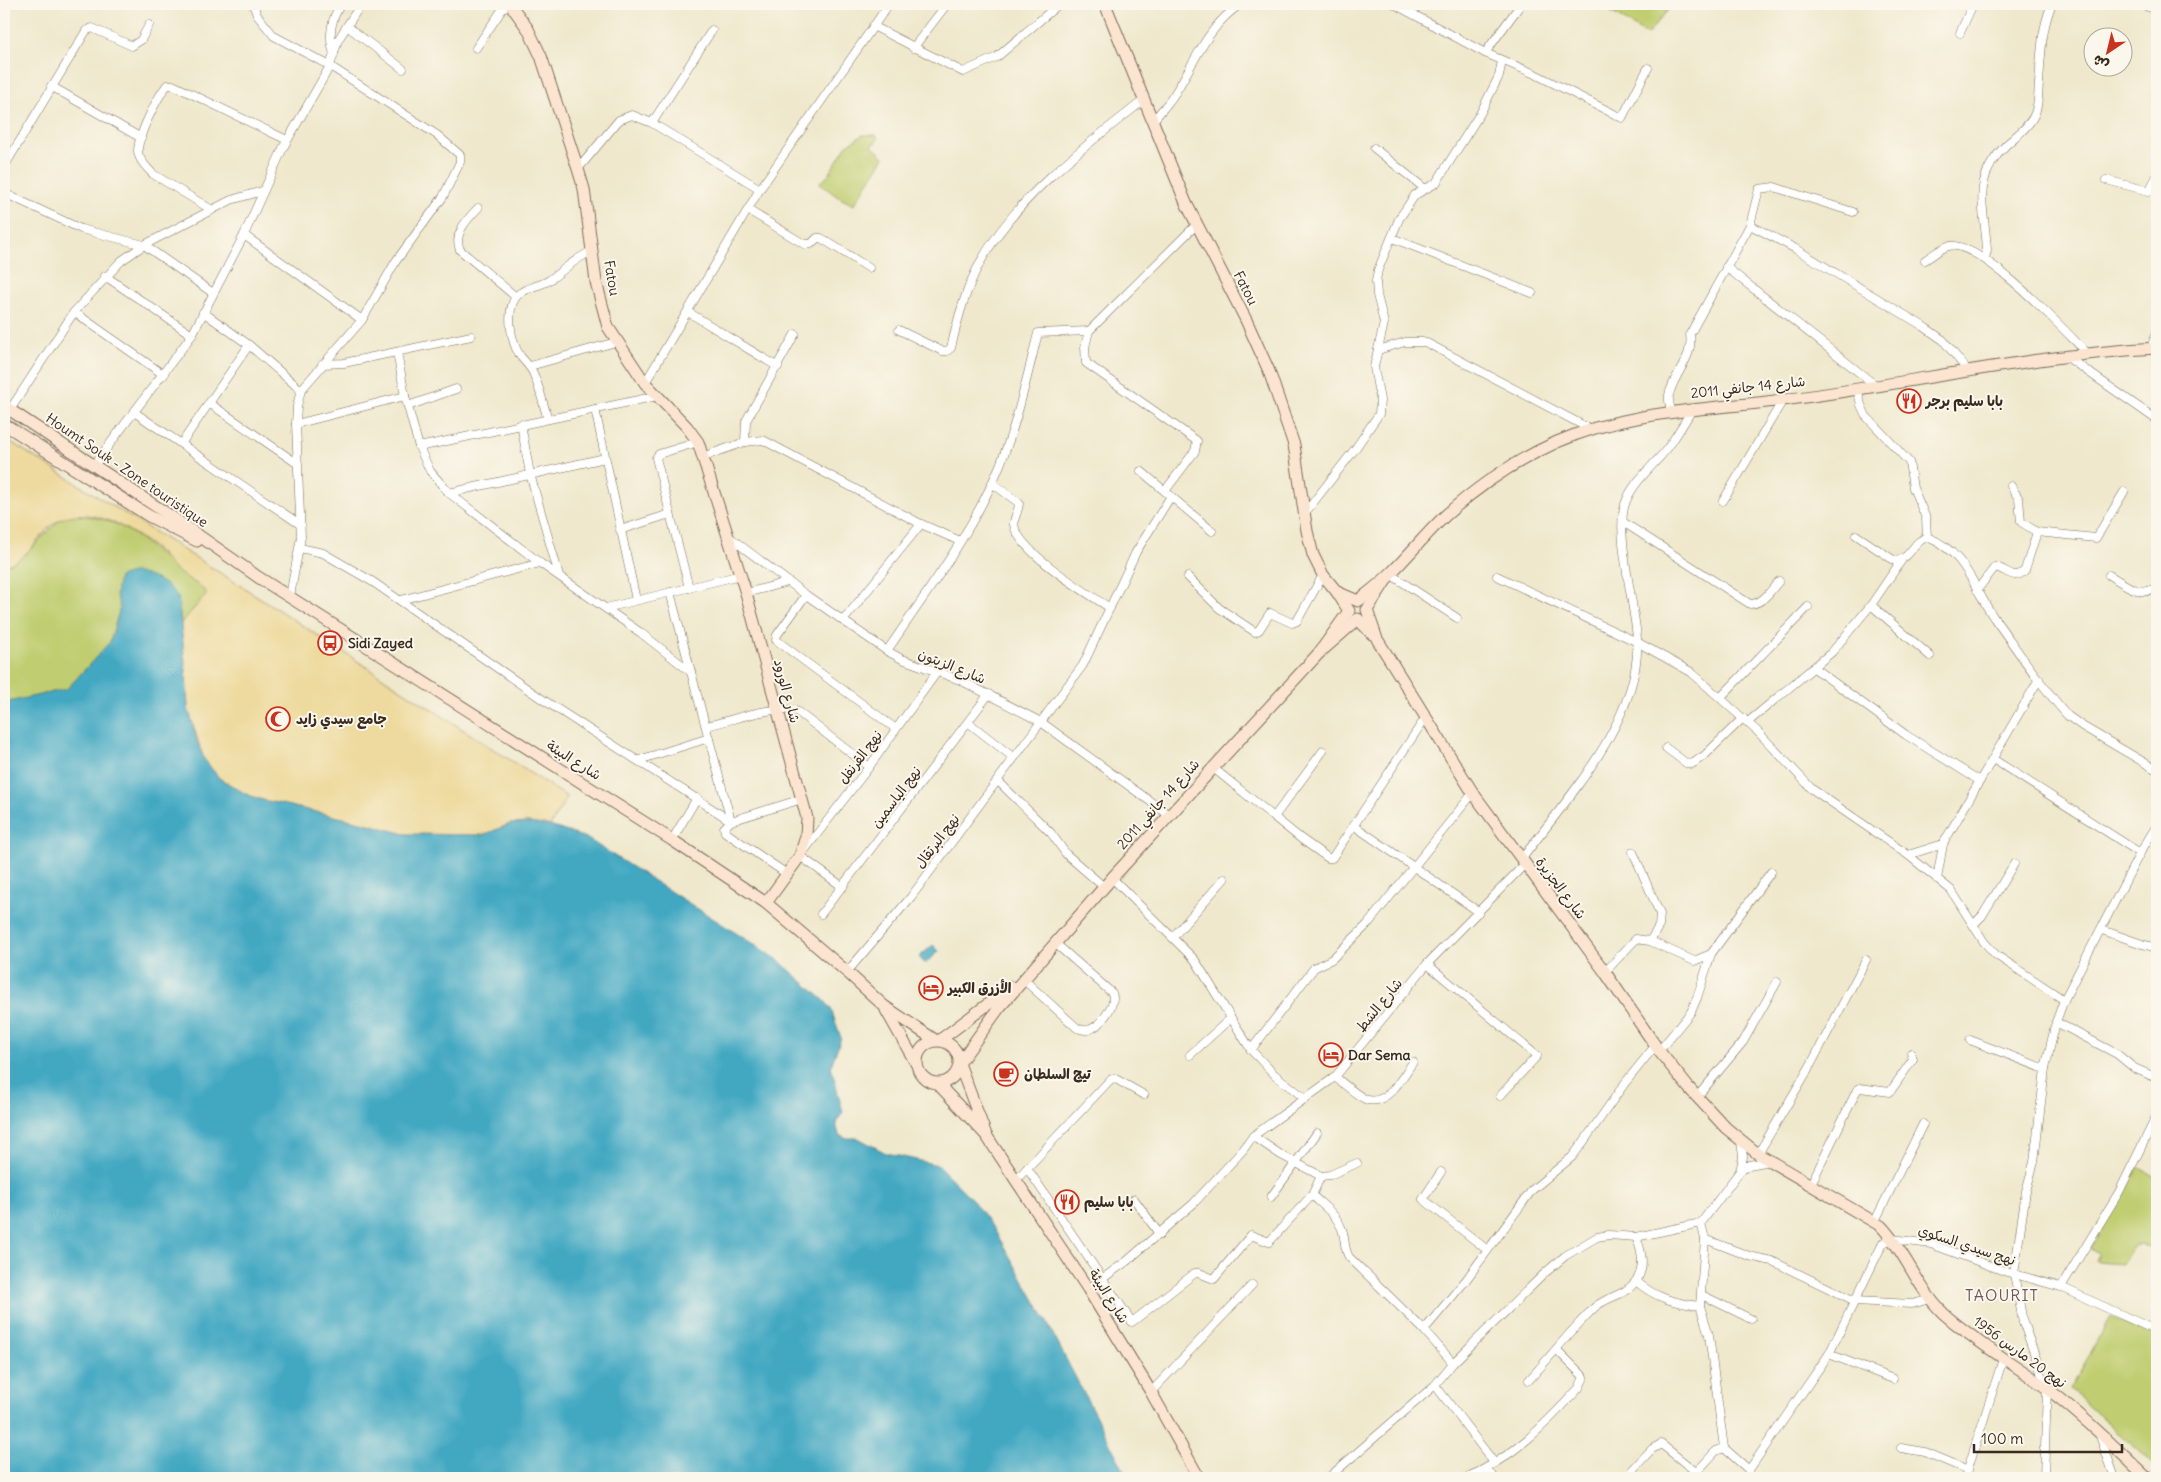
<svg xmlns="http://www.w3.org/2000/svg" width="2161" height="1482" font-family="Delius,'Playpen Sans Arabic',sans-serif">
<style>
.green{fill:#c0cd6f;stroke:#7e7c46}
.sand{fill:#eeda9e;stroke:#94825e}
.water{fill:#42a8c2;stroke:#3e6970}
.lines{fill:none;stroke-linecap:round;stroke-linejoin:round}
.street-casing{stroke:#7a6c5b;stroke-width:9}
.secondary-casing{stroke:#7a6c5b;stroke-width:13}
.street{stroke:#fff;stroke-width:8}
.secondary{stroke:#fce5d0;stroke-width:11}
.labels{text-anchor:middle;stroke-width:4;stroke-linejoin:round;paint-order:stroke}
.street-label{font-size:14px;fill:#3b2a1e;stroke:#fbf7ec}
.poi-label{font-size:14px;font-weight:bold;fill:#3b2a1e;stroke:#fbf7ec;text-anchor:start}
.quarter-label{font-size:16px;letter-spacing:1px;fill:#6f585d;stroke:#fbf7ec}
</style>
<rect width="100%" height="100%" fill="#fbf7ec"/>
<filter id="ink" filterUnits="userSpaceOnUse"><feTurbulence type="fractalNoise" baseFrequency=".02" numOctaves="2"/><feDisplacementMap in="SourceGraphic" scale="10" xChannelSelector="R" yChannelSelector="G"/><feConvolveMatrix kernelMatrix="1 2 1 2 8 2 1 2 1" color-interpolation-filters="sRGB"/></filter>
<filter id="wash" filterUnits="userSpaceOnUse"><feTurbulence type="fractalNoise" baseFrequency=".0096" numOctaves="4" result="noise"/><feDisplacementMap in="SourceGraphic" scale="20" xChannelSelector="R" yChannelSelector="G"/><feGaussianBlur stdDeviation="1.12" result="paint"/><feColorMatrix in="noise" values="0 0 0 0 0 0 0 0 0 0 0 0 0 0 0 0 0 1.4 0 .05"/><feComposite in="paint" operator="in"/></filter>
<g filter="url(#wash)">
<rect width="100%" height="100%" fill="#efe8cc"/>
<g class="green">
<polygon points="1599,4 1673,4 1647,35"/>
<polygon points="862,135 876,135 878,139 872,146 884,157 854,205 838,197 819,183 827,177 846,146"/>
<path d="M66,515c52,0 67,19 106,49 11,9 27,17 35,30l-26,29 -3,-25 -62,-4 4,14 -10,34 -43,47 -63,14v-138c22,-3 43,-37 62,-50z"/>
<polygon points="2138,1167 2157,1178 2157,1247 2140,1244 2131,1249 2122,1264 2096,1262 2099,1254 2090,1249"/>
<polygon points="2111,1317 2157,1338 2157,1467 2070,1389"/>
</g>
<path class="sand" d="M4,438l253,158 310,201 -17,29 -22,-3 -18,1 -27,11 -78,-1 -40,-11 -106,-24 -13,-5 -27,-16 -15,-19 -16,-51 -7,-85 26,-29 -3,-4c-9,-9 -21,-13 -31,-22 -6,-5 -9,-12 -15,-17 -26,-21 -74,-53 -106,-26 -15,13 -26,37 -48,40z"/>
<g class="water">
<path d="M135,572c17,5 34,10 43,26l8,73 2,37 9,33 7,18 15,19 27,16 13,5 106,24 40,11 78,1 27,-11 18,-1 22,3 36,12 191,121 48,42 6,8 10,29 -10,28 12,46 -7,11 3,12 6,3h13l28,15 52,12 32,32 24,32 46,80 88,169h-1124v-775l63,-14 43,-47 10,-34 -4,-14 3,-17z"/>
<polygon points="933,945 939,951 925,964 919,957"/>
</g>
</g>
<g filter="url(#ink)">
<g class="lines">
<g class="street-casing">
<g id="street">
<polyline points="253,4 257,15 274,36 330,66 437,135 460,155 460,162 443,197 396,261 362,320 301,390 297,406 296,424 301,537 290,596"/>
<polyline points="1394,4 1485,53 1535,74 1622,118 1648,68"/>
<polyline points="2140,4 2157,10"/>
<polyline points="347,26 403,69"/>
<polyline points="873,26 963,72 997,57 1059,4"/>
<polyline points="1960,33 1973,4"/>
<polyline points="476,48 506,4"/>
<polyline points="913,48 947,4"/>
<polyline points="1485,53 1521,4"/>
<path d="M334,54c-6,-17 -3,-35 7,-50"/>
<polyline points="51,86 141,138"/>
<path d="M1153,121c7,-9 16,-18 22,-28 20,-31 33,-68 66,-89"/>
<polyline points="652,123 712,30"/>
<polyline points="1374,148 1424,188"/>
<polyline points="4,167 86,31 92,28 132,46 141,40 149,25"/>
<polyline points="578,169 619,120 632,115 652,123 760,189"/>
<polyline points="2106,180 2149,191 2157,176"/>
<polyline points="4,193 81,229 144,245 213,293"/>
<path d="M478,208c-11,12 -25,25 -18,42l56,47"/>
<path d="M212,210l-59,-36c-6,-6 -15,-15 -15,-23 0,-16 19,-53 29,-66h6l114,55"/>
<polyline points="748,210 804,244 811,244 817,238 821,238 869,268"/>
<polyline points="1750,225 1794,248 1923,326 1943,340 1968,371"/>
<polyline points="244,235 362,320"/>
<polyline points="1392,238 1532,293"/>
<path d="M1985,258l2,-7c-2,-46 -17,-70 20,-107 9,-8 24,-19 28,-31 4,-9 3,-20 4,-30 2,-27 2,-54 13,-79"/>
<path d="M1925,260c7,-4 16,-12 23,-14 32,-7 117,85 140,108"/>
<polyline points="1726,267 1875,385"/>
<polyline points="105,276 192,335"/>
<polyline points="74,312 164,375"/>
<polyline points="203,312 249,345 301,390"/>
<polyline points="688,312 778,367"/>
<path d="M899,330l43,21h5l4,-3c7,-30 15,-60 30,-87 37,-66 104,-115 163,-161"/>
<polyline points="1089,331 1196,225"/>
<polyline points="2151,348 2157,332"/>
<polyline points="1378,350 1405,342 1425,342 1592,430"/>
<polyline points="397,352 405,396 419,447 430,471 449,493 540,563 641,633 691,672 731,821"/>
<polyline points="2067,357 2157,420"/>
<polyline points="322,364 344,363 471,336"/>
<polyline points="530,366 616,342"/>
<polyline points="645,383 760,189 889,4"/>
<polyline points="1857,388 1861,405 1866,416 1909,462 1913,488 1926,518 1927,537"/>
<polyline points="209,403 298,464"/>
<polyline points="408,406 456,389"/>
<polyline points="595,409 636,600"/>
<path d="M1671,411c-1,-5 -3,-11 -2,-16 5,-22 25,-37 21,-61l60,-109 9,-36 15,-2 79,25"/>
<polyline points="134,412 301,525"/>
<polyline points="4,419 74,312 121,261 144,245 231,200 262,191"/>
<path d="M548,419c-5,-15 -8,-30 -14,-44 -3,-8 -8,-12 -13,-18 -11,-14 -17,-52 -1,-64 8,-6 19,-7 28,-12 15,-10 26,-22 44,-30"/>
<polyline points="296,424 405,396"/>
<polyline points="521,424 530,474 559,575"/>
<polyline points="745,442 746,421 795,334"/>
<polyline points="181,444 249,345"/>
<polyline points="419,447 657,396"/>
<polyline points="705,456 745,442 763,440 921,524 960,541"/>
<polyline points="94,465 192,335 244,235 283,148 330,66 338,40 361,4"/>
<polyline points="1141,471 1212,531"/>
<path d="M992,483l27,20c0,8 -6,15 -5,22 5,27 73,68 96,83"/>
<polyline points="2011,486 2019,499 2021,522 2037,532"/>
<polyline points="449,493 605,458"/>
<polyline points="1723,501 1783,400"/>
<polyline points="1305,513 1355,449 1379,414 1380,400 1374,367 1384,323 1377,295 1376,281 1378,270 1399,219 1415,195 1436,183 1481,112 1499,76 1502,61"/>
<path d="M1623,522l127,82c13,0 21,-14 29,-23"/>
<polyline points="620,530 670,514"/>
<path d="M1856,535l39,26c15,-1 18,-20 32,-24 39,15 46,50 67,81 24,33 47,68 74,98l14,10 75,44"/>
<polyline points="728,536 806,595 887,651 902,659 960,680 1041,722 1169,815"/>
<polyline points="300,548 323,553 373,582 542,699 731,821"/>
<polyline points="1390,574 1457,618"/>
<path d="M2109,575c14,8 34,25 48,11"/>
<polyline points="1497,576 1637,642 1691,672 1758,732 1812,789 1908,855 1951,890 1984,942 1996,955 2064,1000"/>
<polyline points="1188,577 1219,608 1255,632 1259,630 1270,613 1292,623 1297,621 1323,575"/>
<polyline points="689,588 656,458 659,454 698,442"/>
<path d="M1977,590l18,-23c12,2 19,15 30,3l12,-38 59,6 28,-46"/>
<polyline points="670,592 691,672"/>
<polyline points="746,593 788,582"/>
<polyline points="806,595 777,635 776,640 896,729"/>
<polyline points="401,600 540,563"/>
<polyline points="1871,605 1901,561"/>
<polyline points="606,608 741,575"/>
<polyline points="843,621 921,524"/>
<path d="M887,651c40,-60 86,-119 113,-186 17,-42 27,-88 38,-132l51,-2 -4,16 1,16 111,78 -2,10 -30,40"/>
<polyline points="1814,668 1906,735 1980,781"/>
<polyline points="1721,697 1808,607"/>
<polyline points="1748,722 1832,652 1871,605 1930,656"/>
<polyline points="969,723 1014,758"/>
<path d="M706,726c25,-5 70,-23 92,-14l71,55"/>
<polyline points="1666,748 1686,763 1692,764 1705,755 1743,718"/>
<polyline points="1993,759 2140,853"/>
<polyline points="639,760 709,738"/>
<polyline points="1212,767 1300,838 1328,858 1332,858 1426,717"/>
<polyline points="998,781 1051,833 1066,854 1104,887"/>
<polyline points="1274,817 1323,751"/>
<polyline points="1353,825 1479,912"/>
<polyline points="672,840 697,798"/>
<polyline points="1633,852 1660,914 1659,926 1650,941"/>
<polyline points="1908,855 1943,844"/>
<path d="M1521,860c44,-59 121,-142 116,-221 -2,-34 -22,-105 -12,-135 7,-21 27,-37 41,-54 10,-13 18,-27 27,-42"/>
<polyline points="787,874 725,832 724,828 731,821 802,799"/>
<polyline points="1112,878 1195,960 1251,1050 1275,1075 1306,1099"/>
<polyline points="1937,879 1943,844 2039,679"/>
<polyline points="843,887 800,856 869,767 937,672"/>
<polyline points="821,914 989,694"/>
<polyline points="1974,924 1982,916 2014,864"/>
<polyline points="2102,930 2142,944 2157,948"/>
<polyline points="1173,937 1224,879"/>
<polyline points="1427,964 1537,1056 1500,1096"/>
<polyline points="847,972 911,897 1083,665 1136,552 1171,496"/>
<polyline points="1605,972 1636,939 1650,941 1694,961 1711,954 1771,872"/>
<path d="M1023,979l54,49c4,1 7,3 11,2 12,-3 29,-26 24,-37l-56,-49"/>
<polyline points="2056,1022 2117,1054 2134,1068 2157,1078"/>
<polyline points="1970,1040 2045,1069"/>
<polyline points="1251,1050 1314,968 1332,959 1367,925 1473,793"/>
<polyline points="1659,1051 1691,1012 1697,998 1711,954"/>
<polyline points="1190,1055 1231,1018"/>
<path d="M1335,1077c9,7 20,17 30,22 22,9 38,-23 48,-37"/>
<polyline points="1697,1097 1743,1042 1777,982"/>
<path d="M1253,1136l28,19 40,21 -9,19c10,10 24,19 29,32 5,10 2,20 8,30l75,73 29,33"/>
<polyline points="1758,1154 1809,1068 1866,960"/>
<polyline points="1027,1168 1132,1322 1195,1273 1199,1273 1214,1279 1251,1235 1269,1242 1312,1195"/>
<polyline points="1740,1171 1743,1157 1741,1141"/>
<polyline points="1441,1172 1423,1199 1486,1249"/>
<polyline points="1321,1176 1330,1175 1357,1163"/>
<polyline points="1016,1180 1110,1080 1114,1078 1144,1095"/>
<polyline points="1810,1186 1857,1090 1860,1088 1890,1092 1913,1059 1911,1053"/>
<polyline points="1271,1197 1317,1133"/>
<polyline points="1134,1199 1160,1235"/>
<polyline points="1875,1221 1923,1124"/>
<polyline points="1701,1223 1705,1239 1700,1306 1709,1335 1724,1448 1749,1470"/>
<polyline points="1705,1239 1749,1256 1772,1261 1855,1301 1912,1304 1931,1299"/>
<path d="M1636,1281c19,17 39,22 64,25"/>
<polyline points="2061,1287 2119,1192 2157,1115"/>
<polyline points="1088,1289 1127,1261 1193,1204 1243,1150 1253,1136 1335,1077 1427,964 1524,865"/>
<polyline points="1702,1295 1751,1319"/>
<polyline points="1424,1330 1466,1280 1532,1190 1572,1157 1582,1144 1625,1083 1655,1046"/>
<polyline points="1829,1354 1893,1379"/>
<path d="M1529,1380c22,-24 42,-50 65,-72 12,-12 30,-11 42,-27 10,-14 6,-30 0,-44"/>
<polyline points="1435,1385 1495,1464"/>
<polyline points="1151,1392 1252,1285"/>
<polyline points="2100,1436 2115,1478"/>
<polyline points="1901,1448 1925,1452 1968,1470"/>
<polyline points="1633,1469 1652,1449 1661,1444 1696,1472"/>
<polyline points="1487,1470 1494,1478"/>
<polyline points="1328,1478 1435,1385 1453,1363 1546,1272 1565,1256 1597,1237 1609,1235 1636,1237 1701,1223 1740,1171 1749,1165 1770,1161"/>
<path d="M1465,1478c46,-18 81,-54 114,-90l5,-11 -27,-27"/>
<polyline points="1691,1478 1716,1451 1724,1448"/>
<polyline points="1748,1478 1749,1470 1829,1354 1880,1249 1883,1243 1892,1239 1931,1244 2007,1272 2061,1287 2157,1331"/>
<polyline points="1965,1478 2003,1359"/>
<polyline points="2044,1478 2047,1389 2023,1322 2014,1274 2026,1191 2034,1162 2045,1069 2056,1022 2064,1000 2140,853 2157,825"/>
</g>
</g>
<g class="secondary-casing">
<g id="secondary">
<polyline points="510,4 528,29 541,56 578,169 584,189 596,282 608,327 645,383 687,427 698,442 746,593 807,818 806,836 800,856 766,903"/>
<polyline points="1105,4 1186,203 1246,320 1269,371 1294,445 1307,531 1313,555 1323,575 1337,592 1349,611 1319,653"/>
<polyline points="4,406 178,521 258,577 672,840 766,903 847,972 884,1006 935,1040"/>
<polyline points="4,424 149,516 197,541"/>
<path d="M1390,574l-23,36 10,29 96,154 132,179 54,79 29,36 38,41 32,26 123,72c25,26 36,62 62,87 32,29 70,50 105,76 35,27 67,58 99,89"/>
<path d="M1337,592l21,9c11,-9 23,-18 33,-28 19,-19 35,-39 54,-57 33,-30 72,-56 112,-74 72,-32 150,-32 226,-42 125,-16 248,-45 374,-52"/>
<polyline points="886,1010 917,1065"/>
<polyline points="940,1040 1011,987"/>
<circle cx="938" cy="1062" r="21"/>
<polyline points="960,1062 999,1008 1112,878 1319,653 1358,619 1372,634"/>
<polyline points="960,1066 986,1135"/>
<polyline points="938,1084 986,1135 1088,1289 1151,1392 1199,1478"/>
</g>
</g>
<use href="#street" class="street"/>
<use href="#secondary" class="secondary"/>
</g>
</g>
<defs>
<g id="restaurant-ring" transform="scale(1.25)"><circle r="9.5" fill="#fbf7ec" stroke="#c8321e" stroke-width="1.5"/><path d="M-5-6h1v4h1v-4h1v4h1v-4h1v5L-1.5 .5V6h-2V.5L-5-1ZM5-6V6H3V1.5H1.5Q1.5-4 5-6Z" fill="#c8321e"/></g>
<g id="bus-ring" transform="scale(1.25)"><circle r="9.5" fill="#fbf7ec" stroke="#c8321e" stroke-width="1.5"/><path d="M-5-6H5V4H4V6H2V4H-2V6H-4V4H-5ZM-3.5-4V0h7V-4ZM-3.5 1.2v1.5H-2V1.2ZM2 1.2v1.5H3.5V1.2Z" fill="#c8321e"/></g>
<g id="mosque-ring" transform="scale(1.25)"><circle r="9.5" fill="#fbf7ec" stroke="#c8321e" stroke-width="1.5"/><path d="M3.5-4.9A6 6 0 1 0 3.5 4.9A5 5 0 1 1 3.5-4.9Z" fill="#c8321e"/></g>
<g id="hotel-ring" transform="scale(1.25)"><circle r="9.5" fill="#fbf7ec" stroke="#c8321e" stroke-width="1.5"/><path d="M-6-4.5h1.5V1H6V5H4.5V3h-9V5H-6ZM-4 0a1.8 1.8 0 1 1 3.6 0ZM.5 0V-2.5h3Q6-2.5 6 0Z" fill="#c8321e"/></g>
<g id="cafe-ring" transform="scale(1.25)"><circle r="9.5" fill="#fbf7ec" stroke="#c8321e" stroke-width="1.5"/><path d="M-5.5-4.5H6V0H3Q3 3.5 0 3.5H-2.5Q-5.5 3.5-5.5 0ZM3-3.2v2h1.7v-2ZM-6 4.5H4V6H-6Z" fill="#c8321e"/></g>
</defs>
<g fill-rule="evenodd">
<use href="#restaurant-ring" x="1909" y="401"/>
<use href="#bus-ring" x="330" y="643"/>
<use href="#mosque-ring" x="278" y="719"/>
<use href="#hotel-ring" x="931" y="988"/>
<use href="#hotel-ring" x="1331" y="1055"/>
<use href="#cafe-ring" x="1006" y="1074"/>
<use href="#restaurant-ring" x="1067" y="1202"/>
</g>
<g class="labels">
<g class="street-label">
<text transform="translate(612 278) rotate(80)" y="5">Fatou</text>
<text transform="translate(1246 288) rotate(63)" y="5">Fatou</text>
<text transform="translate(1748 387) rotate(-6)" y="5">شارع 14 جانفي 2011</text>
<text transform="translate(127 470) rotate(34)" y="5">Houmt Souk - Zone touristique</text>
<text transform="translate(952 666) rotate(22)" y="5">شارع الزيتون</text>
<text transform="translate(787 691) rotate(75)" y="5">شارع الورود</text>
<text transform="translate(860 757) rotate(-53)" y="5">نهج القرنفل</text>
<text transform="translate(574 760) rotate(32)" y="5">شارع البيئة</text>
<text transform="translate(896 797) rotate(-53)" y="5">نهج الياسمين</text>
<text transform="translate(1158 804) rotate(-48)" y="5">شارع 14 جانفي 2011</text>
<text transform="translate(937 841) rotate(-53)" y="5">نهج البرتقال</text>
<text transform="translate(1561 888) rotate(53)" y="5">شارع الجزيرة</text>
<text transform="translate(1379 1005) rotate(-51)" y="5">شارع الشط</text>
<text transform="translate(1967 1245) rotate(18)" y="5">نهج سيدي السكوي</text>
<text transform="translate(1109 1296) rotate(58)" y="5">شارع البيئة</text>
<text transform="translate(2020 1352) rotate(36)" y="5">نهج 20 مارس 1956</text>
</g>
<g class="poi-label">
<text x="1926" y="406">بابا سليم برجر</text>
<text x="348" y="648">Sidi Zayed</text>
<text x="296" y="724">جامع سيدي زايد</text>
<text x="948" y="993">الأزرق الكبير</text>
<text x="1348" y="1060">Dar Sema</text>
<text x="1024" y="1079">تيج السلطان</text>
<text x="1084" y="1207">بابا سليم</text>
</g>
<g class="quarter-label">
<text x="2002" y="1301">TAOURIT</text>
</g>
</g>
<rect width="2161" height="1482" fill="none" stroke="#fbf7ec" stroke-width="20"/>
<g transform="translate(2108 52) rotate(215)"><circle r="24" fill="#fbf7ec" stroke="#aea59a"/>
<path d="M0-4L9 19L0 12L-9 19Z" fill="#c8321e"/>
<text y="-8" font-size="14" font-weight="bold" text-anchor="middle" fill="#3b2a1e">ش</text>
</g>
<path d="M1974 1444v8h148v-8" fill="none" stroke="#3b2a1e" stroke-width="2.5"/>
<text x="1981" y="1444" font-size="15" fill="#3b2a1e" stroke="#fbf7ec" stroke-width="4" paint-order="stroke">100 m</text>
</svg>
